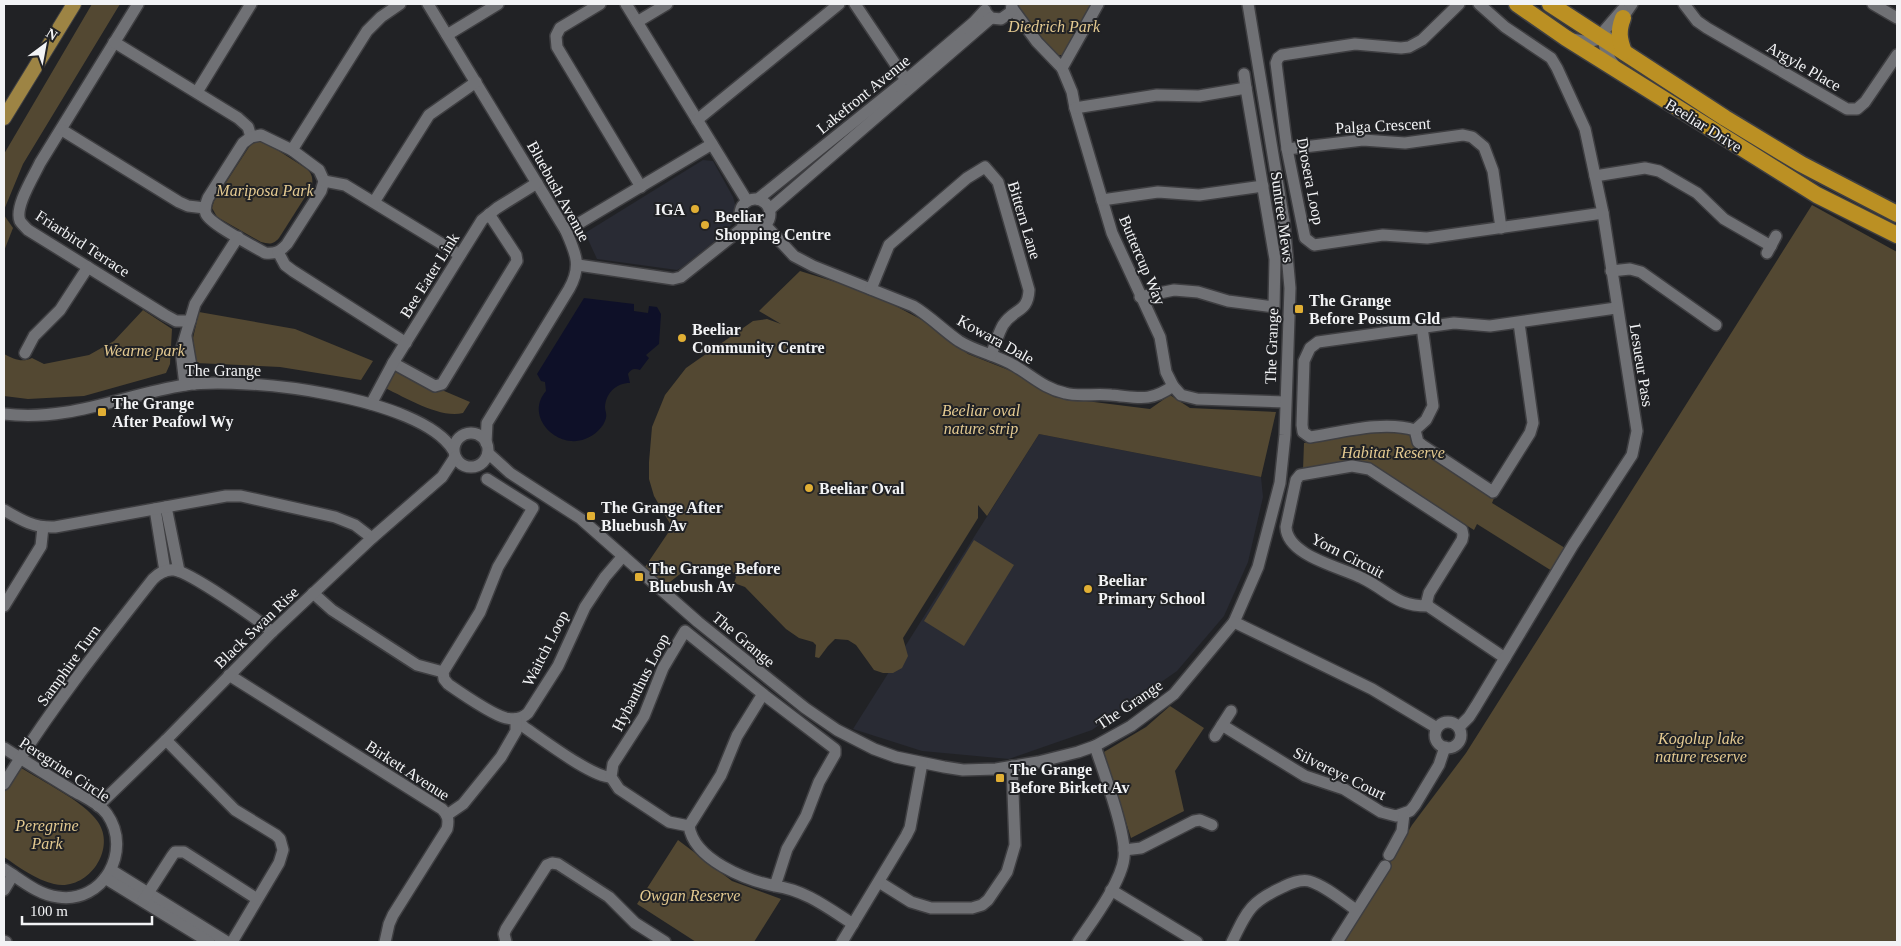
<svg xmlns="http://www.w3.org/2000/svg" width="1901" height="946" font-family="'Times New Roman',serif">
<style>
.built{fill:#292b34}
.green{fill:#534832}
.water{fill:#0e1028}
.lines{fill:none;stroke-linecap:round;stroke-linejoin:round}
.minor-casing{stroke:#3e3e41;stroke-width:14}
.major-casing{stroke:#3e3e41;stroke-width:16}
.highway-casing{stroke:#3e3e41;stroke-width:19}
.minor{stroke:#707175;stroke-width:11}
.major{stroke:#9d8444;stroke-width:14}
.highway{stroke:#bb9023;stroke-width:16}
.poi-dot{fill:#e1af34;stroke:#212225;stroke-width:2}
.labels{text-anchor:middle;stroke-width:4;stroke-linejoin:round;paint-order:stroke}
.park-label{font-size:16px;font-style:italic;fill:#e4ca91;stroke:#212225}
.street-label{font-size:16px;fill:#f2f3f5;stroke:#212225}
.poi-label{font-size:16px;font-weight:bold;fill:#f2f3f5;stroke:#212225;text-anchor:start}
</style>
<rect width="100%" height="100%" fill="#212225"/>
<g class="built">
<polygon points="703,160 713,161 733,197 738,214 735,220 725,233 681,268 677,270 597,259 585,233"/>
<polygon points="1039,434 1261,477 1263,497 1248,562 1224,616 1177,671 1092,730 1009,759 922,751 853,729"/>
</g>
<g class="green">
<polygon points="92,4 120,4 23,164 4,210 4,154"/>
<polygon points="1019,4 1091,4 1091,8 1066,52 1062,55 1056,55 1019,17"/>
<path d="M259,141l6,1 42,27c5,5 6,9 5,17l-33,52c-6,7 -10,6 -18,4l-44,-25 -5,-9 2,-7 35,-54 4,-4z"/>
<polygon points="1812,205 1897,252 1897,942 1342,942 1412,825 1466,753"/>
<polygon points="4,215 13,228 4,251"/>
<polygon points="800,271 871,293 924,321 968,354 1021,375 1054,397 1150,409 1170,395 1190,408 1276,412 1261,477 1039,434 987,516 978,505 978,518 903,638 908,656 902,668 893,673 883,673 874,670 856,645 848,640 835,639 828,646 819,658 815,657 816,645 813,642 799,638 786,629 745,587 734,583 736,577 732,571 701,570 684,571 666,585 645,567 672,527 654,496 649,479 649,462 652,427 665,395 686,368 753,321 767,319 781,324 759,311"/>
<path d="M143,310l29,19 -2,35 -4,9 -82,23 -56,3 -24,-3v-42c10,5 18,9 28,4l12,6 45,-9 25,-14z"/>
<polygon points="199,312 295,329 373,361 361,380 280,367 196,363 193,338"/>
<path d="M395,370l75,32 -7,11c-24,6 -60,-17 -82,-27z"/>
<polygon points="1376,431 1409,433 1413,439 1495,496 1492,503 1565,548 1552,571 1477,524 1474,530 1382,473 1363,464 1303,470 1304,443"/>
<polygon points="974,540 1014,565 964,646 924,621"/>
<polygon points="1170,706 1204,728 1175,771 1184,811 1131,838 1104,752 1146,727"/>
<path d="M20,767c21,14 64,34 78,55 19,28 -11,70 -44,62 -18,-4 -35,-17 -50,-27v-64z"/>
<polygon points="678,840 732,881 781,899 754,942 696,942 637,904"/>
</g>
<path class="water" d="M584,298l50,6v7l14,2 1,-7 8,1 4,7 -2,30 -13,11 3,3 -9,12c-6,-2 -9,-1 -12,4l2,9c-14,0 -24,10 -25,24 0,3 2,7 1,11 -2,9 -12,18 -21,21 -28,11 -61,-23 -39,-48l-1,-9 -4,-1 -4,-7z"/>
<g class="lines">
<g class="minor-casing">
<g id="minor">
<path d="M138,4l-98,159c-6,13 -26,44 -20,58 2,3 5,6 8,9l137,85 11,6h14"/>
<path d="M428,4l138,227c10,23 16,35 3,58l-82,134 -1,20"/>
<polyline points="600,4 560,28 556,36 557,47 641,187"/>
<polyline points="626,4 747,201"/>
<polyline points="855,4 910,86"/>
<polyline points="1459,4 1422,40 1409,47 1401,48 1355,44 1282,55 1278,58 1276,63 1287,149 1305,238 1314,245 1383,235 1427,238 1603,213"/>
<polyline points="1684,4 1697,21 1707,28 1847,109 1857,109 1865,102 1897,55"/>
<polyline points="1873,4 1897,18"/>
<polyline points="1012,8 1037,42 1062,68 1072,92 1075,108 1112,233 1160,337 1166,372 1173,386 1181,395 1197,399 1285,402"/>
<polyline points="986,13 991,18 1001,19 1011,12 1012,4"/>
<polyline points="637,22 667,4"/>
<polyline points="1619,23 1632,4"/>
<polyline points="447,35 498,4"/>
<polyline points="1572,39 1588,42 1608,37"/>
<polyline points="114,42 238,118 248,127 251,137"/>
<path d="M1615,66c-9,-10 -12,-21 -12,-34l19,-22"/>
<polyline points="1062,68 1098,4"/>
<polyline points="1244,74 1246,88"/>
<polyline points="197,92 251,4"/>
<polyline points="1075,108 1157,95 1199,96 1246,88 1275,259 1274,307 1228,301 1198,292 1174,290 1140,297"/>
<polyline points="697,120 839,4"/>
<polyline points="62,130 179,202 188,206 205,208"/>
<path d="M261,135l31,15 27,20 5,11 -3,10 -34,53c-7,8 -12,10 -22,9 -12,-7 -55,-29 -59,-39 -2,-5 0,-11 2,-16l35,-55 8,-6z"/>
<polyline points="1287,149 1363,140 1405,143 1463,135 1472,137 1484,147 1493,171 1501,228"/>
<polyline points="292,150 367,31 381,17 400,4"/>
<polyline points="1595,176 1645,168 1659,171 1697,193 1724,219 1771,246"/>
<polyline points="324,181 345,185 460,255"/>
<circle cx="755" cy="214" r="15"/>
<polyline points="758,199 906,80 974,22 985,10"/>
<polyline points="1102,200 1158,192 1199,195 1263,186"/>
<polyline points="374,202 429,115 476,82"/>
<polyline points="770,209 991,18"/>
<path d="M766,226l28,30 19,10 100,40c17,10 30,24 46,35 17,11 38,14 56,25 17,10 30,23 50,27 14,4 31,0 46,2 26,2 38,8 62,-9"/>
<polyline points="566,231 712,144"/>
<polyline points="278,252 285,265 293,271 406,343"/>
<polyline points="1767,253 1776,236"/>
<polyline points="578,265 673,279 681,277 745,226"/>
<polyline points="1611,271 1630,269 1641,272 1716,325"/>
<path d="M871,289l18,-44 78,-67 18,-11 13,15 31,108c-1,23 -15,18 -26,35 -5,9 -8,20 -12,30"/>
<path d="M1519,323l14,100 -3,10 -37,59 -71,-47 -4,-3 -3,-12c-31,-10 -73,2 -105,7l-7,-5 -1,-7 2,-64 6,-13 8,-6 136,-19 36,3 126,-18"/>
<polyline points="186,337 194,384"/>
<polyline points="25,353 34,336 60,310 88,267"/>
<polyline points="393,363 435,386 442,384 517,261 516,255 489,214"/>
<polyline points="185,385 181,351 195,304 238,237"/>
<polyline points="371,404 393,363 482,220 497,208 537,183"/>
<path d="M4,414c65,8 119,-19 181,-29 59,-9 236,12 268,65"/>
<polyline points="1415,430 1426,420 1433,406 1422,327"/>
<circle cx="471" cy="450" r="17"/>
<polyline points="488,453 510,473 581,519 698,622 805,708 837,730 874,749 896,757 944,767 963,770 996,769 1038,762 1078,752 1095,746 1131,726 1174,694 1234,622 1258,567 1280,483 1285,435 1290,288 1284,221 1248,4"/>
<path d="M487,479l46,29 -35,59 -18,45 -37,60 1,7 4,5c13,9 43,30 58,34 9,2 16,1 22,-5l30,-47 27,-59 20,-30 18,-21"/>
<polyline points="166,507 179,571"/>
<polyline points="155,509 165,571"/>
<path d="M4,510c17,10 30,18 51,17l171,-31h15l94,21 20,8 17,13"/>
<polyline points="313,593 332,610 417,665 443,672"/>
<polyline points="4,606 41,546 43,527"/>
<path d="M1428,606c-33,0 -39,-15 -66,-28 -21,-11 -75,-22 -76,-51l10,-47 4,-5 52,-9 17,3 93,61 1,5 -1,5 -33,53 -2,8 1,5 77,52"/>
<polyline points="1234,622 1372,689 1437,728"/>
<path d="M229,675l213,134c6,6 7,11 5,20l-54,86 -4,9 -4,18"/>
<path d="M516,719l8,8c18,12 69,51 87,50"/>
<circle cx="1448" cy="735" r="13"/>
<polyline points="1222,725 1305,776 1344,789 1381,812 1396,816 1410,811 1415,805 1439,765 1445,747"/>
<polyline points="1459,727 1469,717 1476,706 1573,545 1632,455 1637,431 1603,213 1585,129 1557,68 1551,58 1505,27 1479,4"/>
<polyline points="1215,736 1231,711"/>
<polyline points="166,740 235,810 276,835 280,839 283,850 279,863 232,942"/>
<path d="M4,748c22,14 45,28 68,42 12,7 27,13 35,24 26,37 -4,90 -49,83 -20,-2 -38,-18 -54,-28"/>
<path d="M4,784c44,-72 97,-139 149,-205 6,-6 12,-10 21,-9 16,2 85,50 98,62"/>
<polyline points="98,806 166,740 272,632 372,538 442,477 455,457"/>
<polyline points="447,815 463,804 501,757 516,731 516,719"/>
<polyline points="689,826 721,775 737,736 763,694"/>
<polyline points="1124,850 1141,848 1194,821 1200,820 1212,825"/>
<polyline points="1389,855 1402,831 1404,814"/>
<polyline points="111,870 227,942"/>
<polyline points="105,878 209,942"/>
<polyline points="879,882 911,902 931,908 972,908 982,905 988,900 1007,872 1015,845 1012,766"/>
<path d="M775,886c-29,-6 -81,-26 -86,-60l-20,-4 -50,-33 -8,-12 2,-13 31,-48 19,-48 22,-37 78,63 72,55v5l-16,28 -13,34 -19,33 -12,37c30,4 53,22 78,38"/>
<polyline points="4,890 13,875"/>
<polyline points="1111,890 1197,942"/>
<polyline points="143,901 172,856 175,852 184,852 257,899"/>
<polyline points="4,941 6,942"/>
<polyline points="506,942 504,934 506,929 547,865 552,863 558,864 609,897 635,923 665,942"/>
<polyline points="842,942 906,836 910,828 922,763"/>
<path d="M1078,942c14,-21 43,-59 46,-84 3,-24 -21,-87 -29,-112"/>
<path d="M1232,942c15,-31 18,-40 51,-55 8,-4 17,-8 26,-6 15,4 34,20 47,29"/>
<polyline points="1337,942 1385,866"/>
</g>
</g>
<g class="major-casing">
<polyline id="major" points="4,118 74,4"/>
</g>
<g class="highway-casing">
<g id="highway">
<polyline points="1517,4 1566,38 1817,195 1897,235"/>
<polyline points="1550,4 1725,118 1801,164 1897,214"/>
<path d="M1623,18c-5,13 -4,21 1,34"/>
</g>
</g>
<use href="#minor" class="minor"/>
<use href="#major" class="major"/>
<use href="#highway" class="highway"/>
</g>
<g class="poi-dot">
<circle cx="695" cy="209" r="5"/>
<circle cx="705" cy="225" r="5"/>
<rect x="1294" y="304" width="10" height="10" rx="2.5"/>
<circle cx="682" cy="338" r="5"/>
<rect x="97" y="407" width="10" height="10" rx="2.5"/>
<circle cx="809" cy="488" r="5"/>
<rect x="586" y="511" width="10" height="10" rx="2.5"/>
<rect x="634" y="572" width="10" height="10" rx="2.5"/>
<circle cx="1088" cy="589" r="5"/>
<rect x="995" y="773" width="10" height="10" rx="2.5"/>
</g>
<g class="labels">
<g class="park-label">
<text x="1054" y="32">Diedrich Park</text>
<text x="265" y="196">Mariposa Park</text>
<text x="144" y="356">Wearne park</text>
<text x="981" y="416">Beeliar oval<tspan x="981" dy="18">nature strip</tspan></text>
<text x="1393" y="458">Habitat Reserve</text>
<text x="1701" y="744">Kogolup lake<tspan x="1701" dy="18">nature reserve</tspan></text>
<text x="47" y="831">Peregrine<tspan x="47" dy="18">Park</tspan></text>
<text x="690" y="901">Owgan Reserve</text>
</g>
<g class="street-label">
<text transform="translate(1804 66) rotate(30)" y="6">Argyle Place</text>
<text transform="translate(863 94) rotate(-39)" y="6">Lakefront Avenue</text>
<text transform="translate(1383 125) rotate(-3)" y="6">Palga Crescent</text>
<text transform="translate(1704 125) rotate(32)" y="6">Beeliar Drive</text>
<text transform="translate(1311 181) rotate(79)" y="6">Drosera Loop</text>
<text transform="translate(559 191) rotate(61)" y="6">Bluebush Avenue</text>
<text transform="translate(1283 217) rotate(82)" y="6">Suntree Mews</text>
<text transform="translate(1025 220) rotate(73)" y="6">Bittern Lane</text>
<text transform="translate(83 243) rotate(33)" y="6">Friarbird Terrace</text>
<text transform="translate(1143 260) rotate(67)" y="6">Buttercup Way</text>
<text transform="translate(429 275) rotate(-58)" y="6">Bee Eater Link</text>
<text transform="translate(996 339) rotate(29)" y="6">Kowara Dale</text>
<text transform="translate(1271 346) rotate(-88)" y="6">The Grange</text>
<text transform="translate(1642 365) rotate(81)" y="6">Lesueur Pass</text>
<text x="223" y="376">The Grange</text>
<text transform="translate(1348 555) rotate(27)" y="6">Yorn Circuit</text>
<text transform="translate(256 627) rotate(-44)" y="6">Black Swan Rise</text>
<text transform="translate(744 639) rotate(40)" y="6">The Grange</text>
<text transform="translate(545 648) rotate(-63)" y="6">Waitch Loop</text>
<text transform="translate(68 665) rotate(-54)" y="6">Samphire Turn</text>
<text transform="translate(640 682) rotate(-63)" y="6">Hybanthus Loop</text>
<text transform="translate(1129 704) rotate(-34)" y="6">The Grange</text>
<text transform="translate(65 769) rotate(33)" y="6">Peregrine Circle</text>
<text transform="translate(408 770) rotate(33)" y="6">Birkett Avenue</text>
<text transform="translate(1340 773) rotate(26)" y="6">Silvereye Court</text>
</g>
<g class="poi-label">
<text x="685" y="215" text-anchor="end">IGA</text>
<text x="715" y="222">Beeliar<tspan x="715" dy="18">Shopping Centre</tspan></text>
<text x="1309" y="306">The Grange<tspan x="1309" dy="18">Before Possum Gld</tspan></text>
<text x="692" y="335">Beeliar<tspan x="692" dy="18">Community Centre</tspan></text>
<text x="112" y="409">The Grange<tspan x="112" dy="18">After Peafowl Wy</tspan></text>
<text x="819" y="494">Beeliar Oval</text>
<text x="601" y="513">The Grange After<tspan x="601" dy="18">Bluebush Av</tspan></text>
<text x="649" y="574">The Grange Before<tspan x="649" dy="18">Bluebush Av</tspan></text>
<text x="1098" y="586">Beeliar<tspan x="1098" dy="18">Primary School</tspan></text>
<text x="1010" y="775">The Grange<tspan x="1010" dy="18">Before Birkett Av</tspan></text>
</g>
</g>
<rect width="1901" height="946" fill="none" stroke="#f2f3f5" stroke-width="10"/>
<g transform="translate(45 45) rotate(32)" stroke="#212225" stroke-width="4" paint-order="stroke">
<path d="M0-4L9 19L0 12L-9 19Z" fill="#f2f3f5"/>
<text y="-8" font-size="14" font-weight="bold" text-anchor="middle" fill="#f2f3f5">N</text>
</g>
<path d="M22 916v8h130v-8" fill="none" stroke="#f2f3f5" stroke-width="2.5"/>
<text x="30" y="916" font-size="15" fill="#f2f3f5" stroke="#212225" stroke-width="4" paint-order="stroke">100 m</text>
</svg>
